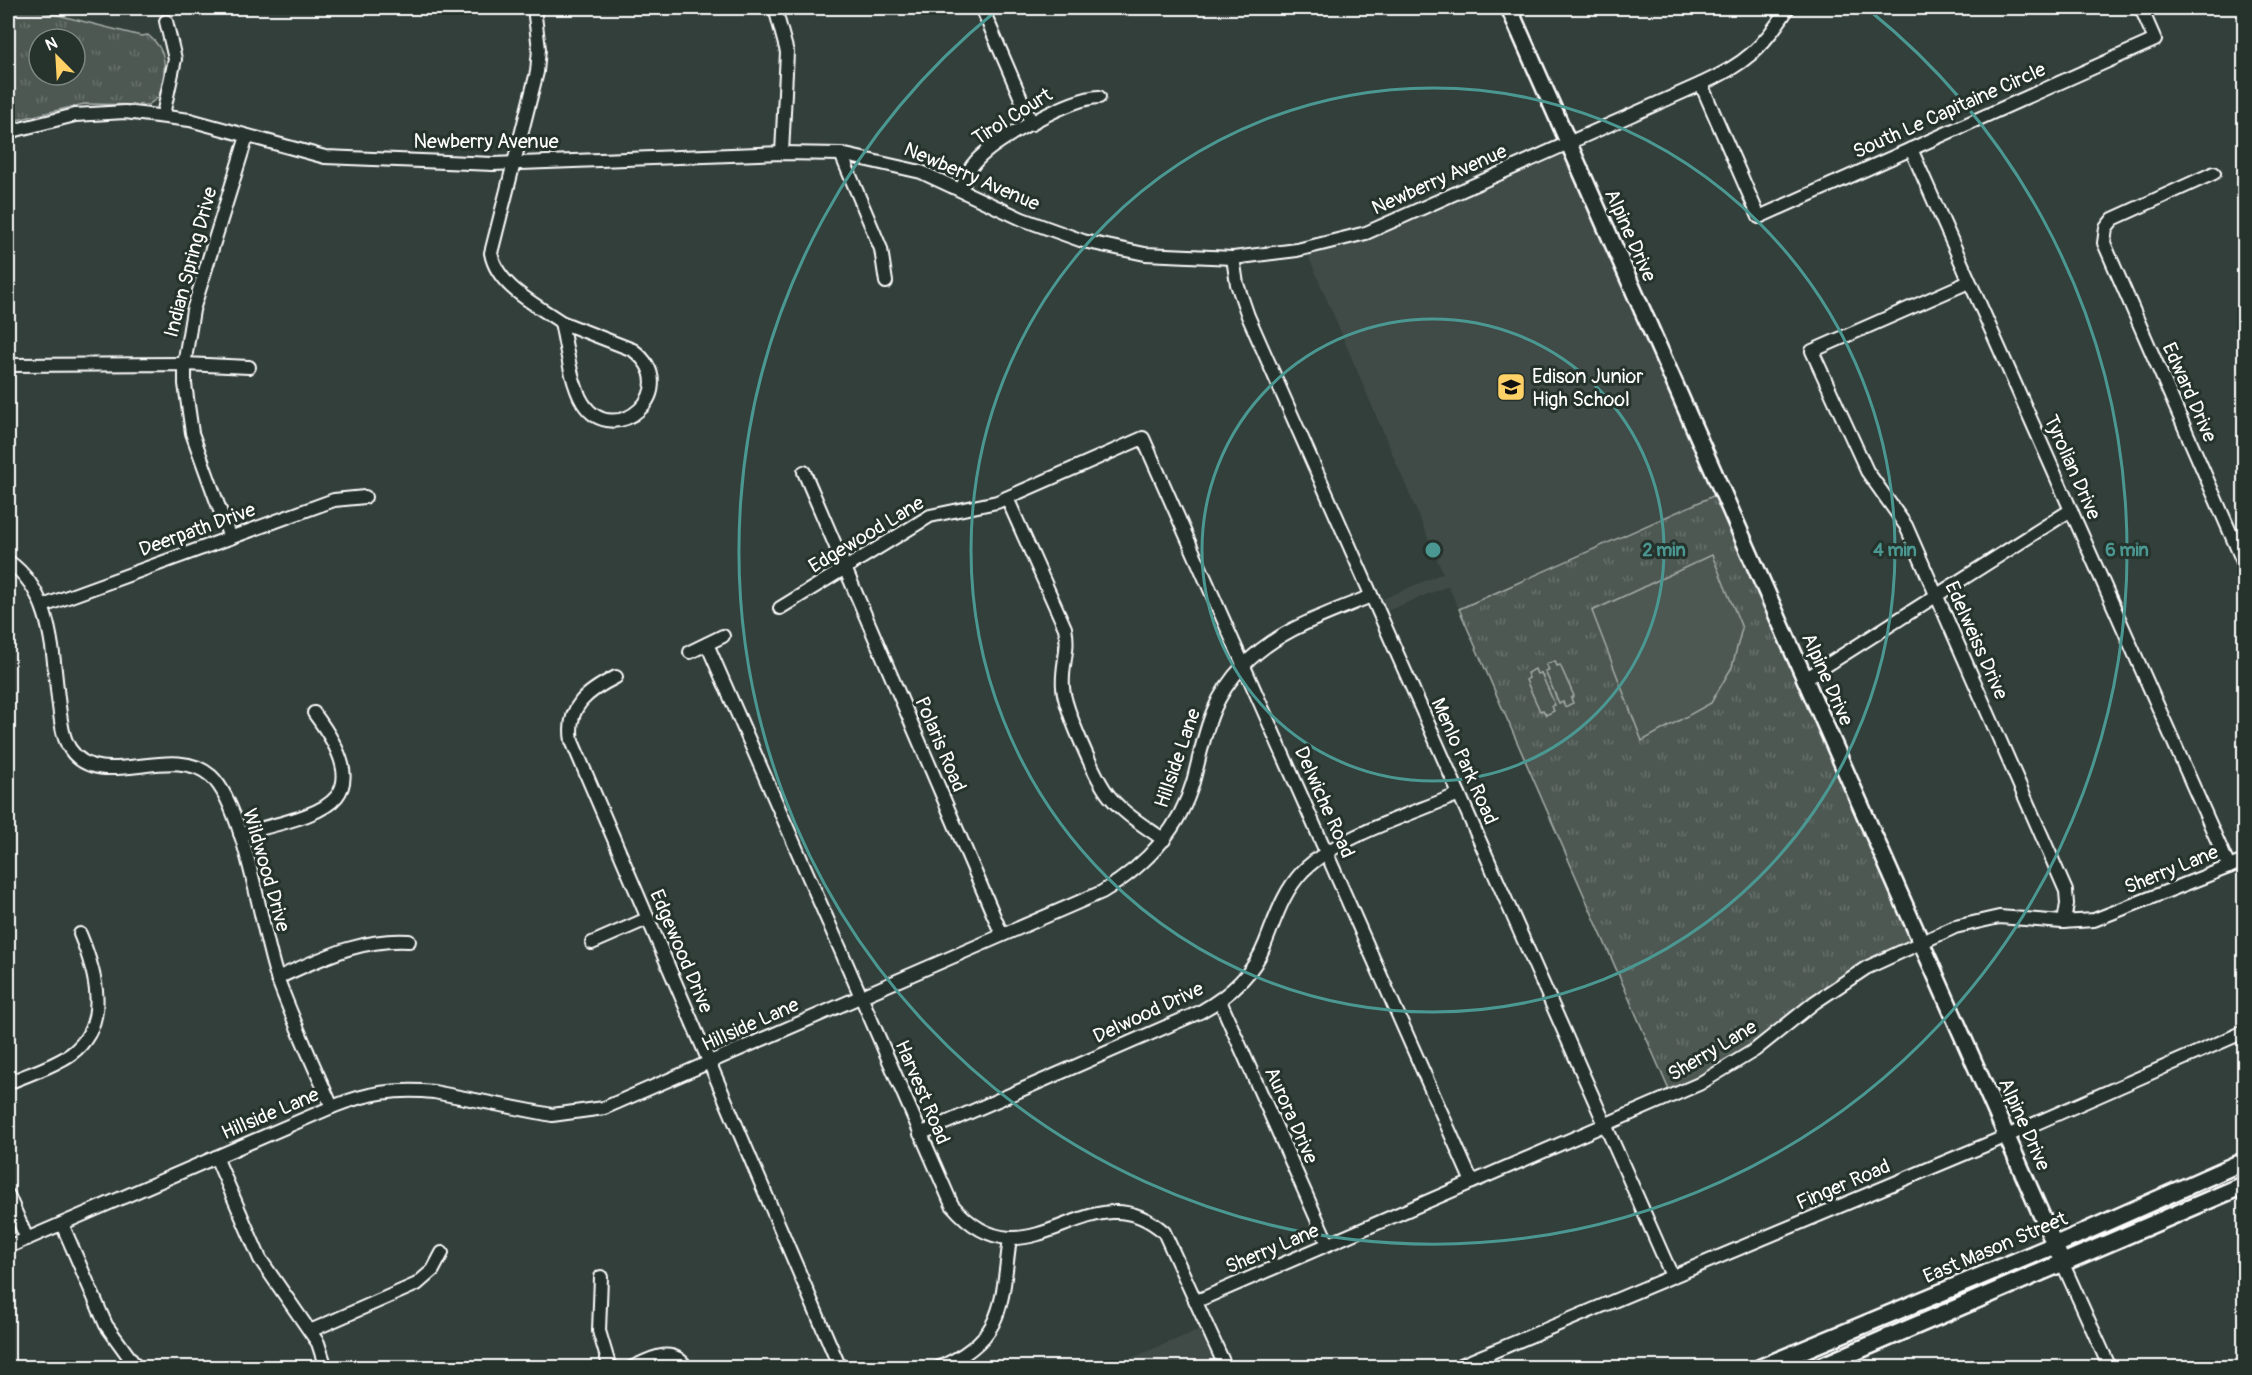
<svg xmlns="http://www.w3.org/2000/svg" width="2252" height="1375" font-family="Pangolin,sans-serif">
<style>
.built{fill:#404c47}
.park{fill:url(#park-tufts);stroke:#a6aca9;stroke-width:1.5;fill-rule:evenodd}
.pitch{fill:#4d5853;stroke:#a6aca9;stroke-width:1.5}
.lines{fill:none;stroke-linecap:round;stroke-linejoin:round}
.minor-casing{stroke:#fff;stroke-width:16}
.tertiary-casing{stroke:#fff;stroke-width:20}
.secondary-casing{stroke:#fff;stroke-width:21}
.minor{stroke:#26332d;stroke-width:12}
.tertiary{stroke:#26332d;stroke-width:15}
.secondary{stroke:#26332d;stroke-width:16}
.ring{fill:none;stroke:#4b9892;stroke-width:3}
.labels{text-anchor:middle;stroke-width:6;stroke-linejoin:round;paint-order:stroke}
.street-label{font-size:20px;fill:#fff;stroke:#26332d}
.poi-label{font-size:20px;fill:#fff;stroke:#26332d;text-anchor:start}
.centre{fill:#4b9892;stroke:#26332d;stroke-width:3}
.ring-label{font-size:18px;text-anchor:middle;font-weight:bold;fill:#4b9892;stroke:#26332d;stroke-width:6;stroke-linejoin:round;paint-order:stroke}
</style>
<defs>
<pattern id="park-tufts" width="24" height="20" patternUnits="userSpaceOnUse" patternTransform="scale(1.5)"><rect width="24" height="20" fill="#4d5853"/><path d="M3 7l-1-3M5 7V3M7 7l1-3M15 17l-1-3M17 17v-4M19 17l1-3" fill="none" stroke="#68716d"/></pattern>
</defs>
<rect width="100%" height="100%" fill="#333f3a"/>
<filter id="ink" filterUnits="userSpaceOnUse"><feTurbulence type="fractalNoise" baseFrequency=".0167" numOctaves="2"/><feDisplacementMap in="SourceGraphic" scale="12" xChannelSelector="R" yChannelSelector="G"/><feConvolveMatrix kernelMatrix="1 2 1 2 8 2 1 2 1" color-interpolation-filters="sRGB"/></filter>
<g filter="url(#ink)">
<g class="built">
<polygon points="1568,143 1722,492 1459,609 1448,586 1379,614 1374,603 1443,573 1305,248 1336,241"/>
<polygon points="1208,1326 1226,1368 1108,1368"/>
</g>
<g class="park">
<path d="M8,8h22l111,28 7,-1c23,18 17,37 11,62l-11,8 -64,-1 -76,18zM39,39h36v36h-36z"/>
<polygon points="1722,492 1921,941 1893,954 1781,1030 1672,1097 1459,609"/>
</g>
<g class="pitch">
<polygon points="1712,555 1742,628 1732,667 1711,703 1642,741 1592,611"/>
<polygon points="1555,661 1557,666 1560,665 1574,696 1571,698 1573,703 1565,707 1563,702 1559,703 1545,671 1549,670 1546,664"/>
<polygon points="1535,669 1537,674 1541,673 1555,705 1552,706 1554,711 1546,715 1543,710 1540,711 1526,680 1529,678 1527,673"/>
</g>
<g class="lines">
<g class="minor-casing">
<g id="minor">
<path d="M534,8l5,41 -2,23 -46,181c6,33 44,51 70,69"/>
<polyline points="775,8 787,52 782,153"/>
<polyline points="982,8 1032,124"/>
<polyline points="1701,84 1759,217 2155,40 2141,8"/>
<polyline points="163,115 175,59 166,21"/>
<path d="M8,132l67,-17 50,-3 65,8 135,37 168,7 289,-11 59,1 80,18 101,47 61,22 62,13 88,4 64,-8 69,-17 335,-149c43,-19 62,-36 87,-76"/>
<polyline points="1911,149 2229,867"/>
<polyline points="841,154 881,249 886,282"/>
<polyline points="2214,173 2113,219 2106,228 2104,243 2244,564"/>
<path d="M962,189c3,-11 7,-21 15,-29 20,-21 93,-62 122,-63"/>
<polyline points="1233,258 1237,284 1248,316 1672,1276"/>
<polyline points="1969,282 1812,351 1867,471 1906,526 2066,891 2067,904 2064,922"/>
<path d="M561,322l72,28c53,40 -19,101 -50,53 -12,-19 -17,-58 -22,-81z"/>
<polyline points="8,365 185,364 249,367"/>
<polyline points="804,472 1002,935"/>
<path d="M1007,498l58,130c5,21 -4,38 -2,59 1,20 33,94 47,110 14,17 36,30 54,43"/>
<polyline points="230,538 192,433 185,384 185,359 193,310 247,136"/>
<path d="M8,561c46,32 44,94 51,145 2,14 3,31 11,43 30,45 102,-8 141,27 34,31 50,154 66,201 16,44 36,87 55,130"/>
<polyline points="43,606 334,500 365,497"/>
<polyline points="780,608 930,516 997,502 1143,438 1472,1182"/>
<path d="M707,644l245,561c77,90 136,-40 212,27l62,136"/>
<polyline points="690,652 723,636"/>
<path d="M616,677c-28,14 -50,29 -44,64l268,627"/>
<polyline points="1805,679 2071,510"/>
<path d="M240,834c78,-21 144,-27 74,-121"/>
<polyline points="592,943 647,919"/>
<path d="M277,978c44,-19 83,-40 132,-37"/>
<polyline points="1220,1001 1328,1244"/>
<path d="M8,1083c20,-9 45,-16 63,-29 40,-30 25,-81 9,-120"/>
<path d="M920,1134l280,-122c29,-16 53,-37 65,-68 11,-27 18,-52 38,-73 35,-35 109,-57 156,-77"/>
<polyline points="216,1157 260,1259 318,1343 326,1368"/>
<polyline points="8,1195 27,1239"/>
<polyline points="62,1224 106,1325 137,1368"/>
<path d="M8,1247l324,-140c34,-14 65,-19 102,-15l118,23 52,-7 498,-216c43,-26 77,-61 91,-110 12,-45 16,-81 50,-116 35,-37 83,-51 128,-70"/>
<polyline points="2063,1264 2110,1368"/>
<polyline points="601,1277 599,1331 610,1368"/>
<polyline points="1197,1301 1699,1084 1755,1050 1815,1002 1866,968 1955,927 1999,917 2062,922 2094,920 2244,861"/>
<polyline points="310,1331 417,1284 433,1270 442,1253"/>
<path d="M631,1368c19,-9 41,-23 56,0"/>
<path d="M938,1368c68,-29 63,-65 72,-130"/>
<polyline points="1454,1368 2007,1136 2244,1032"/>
</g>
</g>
<g class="tertiary-casing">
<polyline id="tertiary" points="1509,8 2063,1264"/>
</g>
<g class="secondary-casing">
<g id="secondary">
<polyline points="1760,1368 2055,1245 2244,1161"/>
<polyline points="1817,1368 2244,1185"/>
</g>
</g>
<use href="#minor" class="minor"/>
<use href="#tertiary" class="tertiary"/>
<use href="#secondary" class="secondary"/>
</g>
</g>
<g class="ring">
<circle cx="1433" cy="550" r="231"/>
<circle cx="1433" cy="550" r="462"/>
<path d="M1870 11A694 694 0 1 1 996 11"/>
</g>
<defs>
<g id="school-square" transform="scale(1.5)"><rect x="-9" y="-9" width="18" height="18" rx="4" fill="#ffd166" stroke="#26332d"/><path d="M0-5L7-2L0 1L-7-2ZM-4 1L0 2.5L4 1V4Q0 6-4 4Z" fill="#111"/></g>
</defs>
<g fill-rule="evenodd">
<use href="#school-square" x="1511" y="387"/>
</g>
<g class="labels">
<g class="street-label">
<text transform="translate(1949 110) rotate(-24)" y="7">South Le Capitaine Circle</text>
<text transform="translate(1012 116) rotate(-32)" y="7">Tirol Court</text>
<text x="486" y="148">Newberry Avenue</text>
<text transform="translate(972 176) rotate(23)" y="7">Newberry Avenue</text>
<text transform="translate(1439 179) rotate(-24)" y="7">Newberry Avenue</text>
<text transform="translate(1631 235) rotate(66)" y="7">Alpine Drive</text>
<text transform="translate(190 262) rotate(-75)" y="7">Indian Spring Drive</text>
<text transform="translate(2190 392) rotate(66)" y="7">Edward Drive</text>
<text transform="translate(2073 467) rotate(66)" y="7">Tyrolian Drive</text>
<text transform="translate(197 529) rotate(-20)" y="7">Deerpath Drive</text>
<text transform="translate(866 534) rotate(-31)" y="7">Edgewood Lane</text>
<text transform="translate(1977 640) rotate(66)" y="7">Edelweiss Drive</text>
<text transform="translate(1828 679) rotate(66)" y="7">Alpine Drive</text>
<text transform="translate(941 744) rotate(67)" y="7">Polaris Road</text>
<text transform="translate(1177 758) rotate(-71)" y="7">Hillside Lane</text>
<text transform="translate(1465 761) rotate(66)" y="7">Menlo Park Road</text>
<text transform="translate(1325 802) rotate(66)" y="7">Delwiche Road</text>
<text transform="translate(2171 869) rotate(-22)" y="7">Sherry Lane</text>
<text transform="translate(267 870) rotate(74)" y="7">Wildwood Drive</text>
<text transform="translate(682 951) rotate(67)" y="7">Edgewood Drive</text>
<text transform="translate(1148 1012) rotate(-25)" y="7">Delwood Drive</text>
<text transform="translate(750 1024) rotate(-24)" y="7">Hillside Lane</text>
<text transform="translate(1712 1050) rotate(-31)" y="7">Sherry Lane</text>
<text transform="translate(923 1092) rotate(67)" y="7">Harvest Road</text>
<text transform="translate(270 1113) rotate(-23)" y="7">Hillside Lane</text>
<text transform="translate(1292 1115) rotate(66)" y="7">Aurora Drive</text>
<text transform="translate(2025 1124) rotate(66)" y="7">Alpine Drive</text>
<text transform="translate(1843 1184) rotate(-23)" y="7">Finger Road</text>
<text transform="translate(1995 1247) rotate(-23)" y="7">East Mason Street</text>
<text transform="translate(1272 1248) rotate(-23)" y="7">Sherry Lane</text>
</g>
<g class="poi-label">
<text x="1532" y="383">Edison Junior<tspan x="1532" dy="23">High School</tspan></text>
</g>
</g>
<circle cx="1433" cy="550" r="9" class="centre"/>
<g class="ring-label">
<text x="1664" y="556">2 min</text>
<text x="1895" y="556">4 min</text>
<text x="2127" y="556">6 min</text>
</g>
<rect width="2252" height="1375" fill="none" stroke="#26332d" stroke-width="30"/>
<rect x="15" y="15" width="2222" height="1345" fill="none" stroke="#fff" stroke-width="2" filter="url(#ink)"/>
<g transform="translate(57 57) rotate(336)"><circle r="28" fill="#26332d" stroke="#7d8581" stroke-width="1.5"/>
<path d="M0-4.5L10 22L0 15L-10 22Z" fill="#ffd166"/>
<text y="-9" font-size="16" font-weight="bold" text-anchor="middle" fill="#ffffff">N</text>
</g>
</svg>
